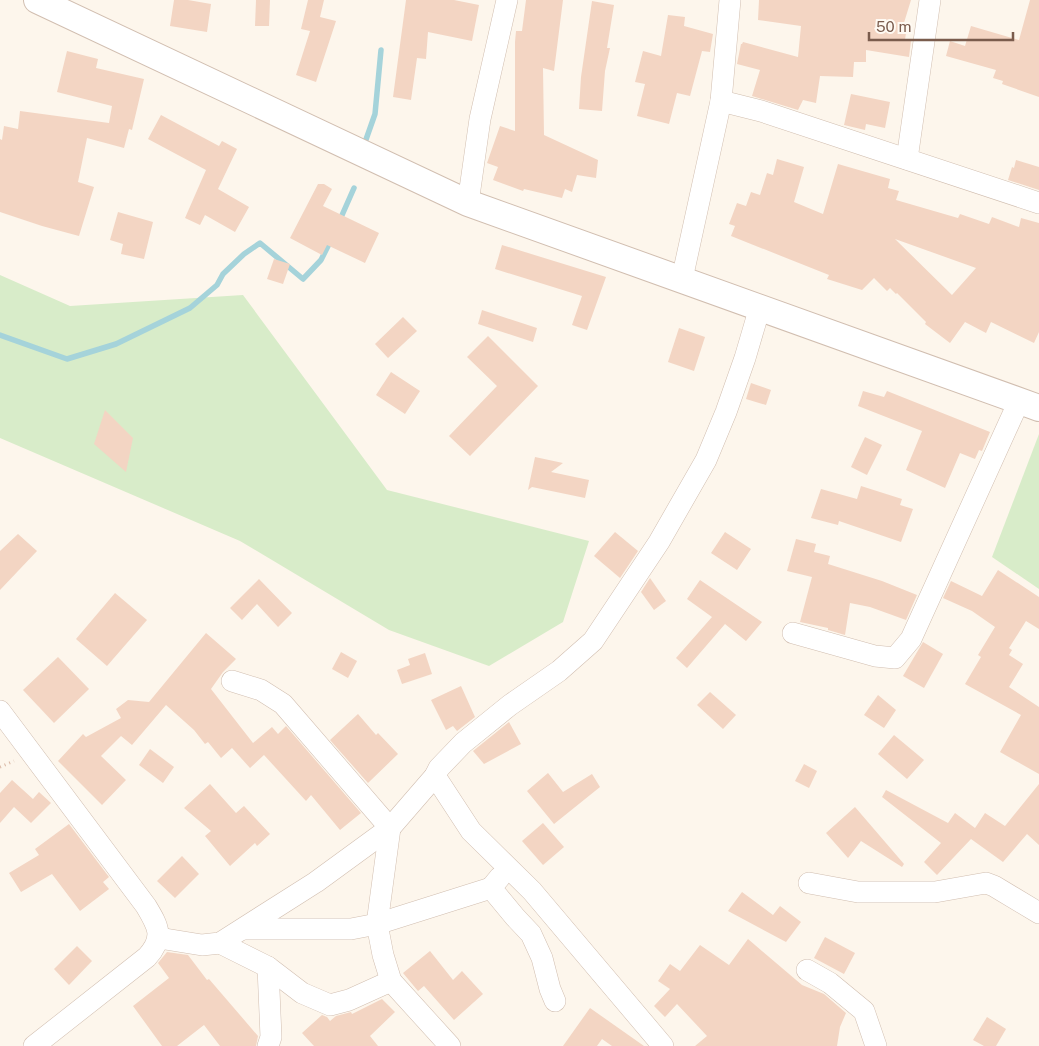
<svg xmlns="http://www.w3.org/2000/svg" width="1039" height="1046" viewBox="0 0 1039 1046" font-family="'Public Sans',sans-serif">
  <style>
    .green { fill: #d8ecc9 }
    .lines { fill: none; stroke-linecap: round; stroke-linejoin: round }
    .stream { stroke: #a5d3da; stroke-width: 5.5 }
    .building { fill: #f3d5c3; fill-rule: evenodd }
    .minor-casing { stroke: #d1beb0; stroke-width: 22 }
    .tertiary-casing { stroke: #d1beb0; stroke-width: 28 }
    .path { stroke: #d9b8a5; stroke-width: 3; stroke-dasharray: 1 4; stroke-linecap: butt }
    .minor { stroke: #fff; stroke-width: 21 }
    .tertiary { stroke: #fff; stroke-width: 26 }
  </style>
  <rect width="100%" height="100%" fill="#fdf6ec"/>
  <g class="green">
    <polygon points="0,275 70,306 243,295 387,490 589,541 563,622 489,666 389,630 240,541 0,438"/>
    <polygon points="1039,434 1039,589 992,557"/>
  </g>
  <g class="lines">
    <g class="stream">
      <polyline points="363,148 375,114 381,50"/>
      <polyline points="339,222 354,188"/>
      <polyline points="0,335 67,359 116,344 190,308 217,285 223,274 244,254 260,243 303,279 321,260 331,240"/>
    </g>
  </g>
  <g class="building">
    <polygon points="174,0 188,0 211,4 207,32 170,26"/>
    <polygon points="256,0 270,0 269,26 255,26"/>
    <polygon points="308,0 324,0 320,17 336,21 316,82 296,75 310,31 301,29"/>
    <polygon points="406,0 454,0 479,5 472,41 428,32 426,59 417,58 411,100 393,97"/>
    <polygon points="526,0 563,0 554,71 543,68 544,135 598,160 596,178 577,175 572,192 565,189 562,198 524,189 523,191 493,180 498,167 487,163 500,126 515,131 515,42 516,31 522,31"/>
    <polygon points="759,0 911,0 903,26 907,26 905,40 911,41 909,57 866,50 866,62 854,62 853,77 820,76 816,103 803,100 798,110 752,96 760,70 737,64 741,44 742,44 743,42 798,57 801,26 758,20"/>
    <polygon points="1030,0 1039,0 1039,97 1002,84 1003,81 993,78 996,70 946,56 950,41 965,46 971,26 1019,40"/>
    <polygon points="592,1 614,5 607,48 610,48 605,71 602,111 579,109 581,77"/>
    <polygon points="668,15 685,17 684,26 713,34 710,52 702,51 690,96 677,93 669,124 637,116 645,84 635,82 643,51 661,56"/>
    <polygon points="67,51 98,59 96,68 144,79 132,130 129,129 124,148 87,138 78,182 94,187 79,236 42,226 0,212 0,139 2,140 4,126 18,129 20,111 109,123 112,106 57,92"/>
    <polygon points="851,94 890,102 885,128 866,124 865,130 844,125"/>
    <polygon points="161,115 219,146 222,141 237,149 218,189 249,207 235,232 205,215 200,225 185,218 206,170 148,139"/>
    <path d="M 777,159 L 804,167 L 794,202 L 823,214 L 838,164 L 890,179 L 888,188 L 899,191 L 896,200 L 958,218 L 960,214 L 989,224 L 992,217 L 1019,227 L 1021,218 L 1039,223 L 1039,332 L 1034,343 L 991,322 L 986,333 L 965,322 L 950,343 L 925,324 L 926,322 L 897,293 L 896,294 L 890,288 L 887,291 L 874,278 L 862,290 L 827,279 L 829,275 L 731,236 L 735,226 L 729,224 L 737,203 L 746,206 L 751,192 L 760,195 L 767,173 L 773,175 ZM 895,239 L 976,268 L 952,295 Z"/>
    <polygon points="1016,160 1039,167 1039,190 1008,180 1012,167 1014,168"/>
    <polygon points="318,184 324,184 332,189 323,206 379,233 365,263 327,245 322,255 290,238"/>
    <polygon points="118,212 153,222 144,259 121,254 123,244 110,240"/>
    <polygon points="502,245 606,277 587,330 572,325 582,296 495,269"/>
    <polygon points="274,259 290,264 283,284 267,279"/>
    <polygon points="482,310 537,328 533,342 478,324"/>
    <polygon points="403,317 417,331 388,358 375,344"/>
    <polygon points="679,328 705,337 694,371 668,362"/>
    <polygon points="488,336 538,386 470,456 449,436 497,386 467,357"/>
    <polygon points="391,372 420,391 405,414 376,395"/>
    <polygon points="751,383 771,390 766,405 746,399"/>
    <polygon points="863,391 884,397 887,391 990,432 982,451 979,450 975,459 960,453 945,488 906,470 922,431 858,406"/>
    <polygon points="105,410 133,438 126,472 94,444"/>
    <polygon points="865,437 882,445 867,475 851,467"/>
    <polygon points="535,457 563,463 551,472 589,480 585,498 532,487 528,490"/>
    <polygon points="861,486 902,499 900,505 913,509 901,542 839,521 838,525 811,518 821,489 857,499"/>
    <polygon points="615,532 638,551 620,578 594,556"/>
    <polygon points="725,532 751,549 737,570 711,553"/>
    <polygon points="18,534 37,551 0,590 0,551"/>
    <polygon points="796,539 816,544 814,552 830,556 828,564 882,581 917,595 906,620 870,607 850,603 845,635 828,630 828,628 800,622 812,577 787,571"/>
    <polygon points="998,570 1039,597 1039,629 1026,621 1009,648 1012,650 1009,655 1023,664 1009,687 1039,707 1039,774 1000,752 1021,715 965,684 981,657 978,655 995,627 972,611 943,598 951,581 982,596"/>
    <polygon points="650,578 666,601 654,610 641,592"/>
    <polygon points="259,579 292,613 278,627 257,604 242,620 230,608"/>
    <polygon points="700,580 762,622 746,641 725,624 687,668 676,658 712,617 687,599"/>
    <polygon points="115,593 147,620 107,666 76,639"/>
    <polygon points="206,633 236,659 223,672 211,689 253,743 272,727 278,734 286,726 361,813 340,830 311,795 306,801 264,755 250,768 232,748 221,758 208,742 205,744 194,730 166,705 132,745 121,736 101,756 126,780 102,805 58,761 83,734 86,737 121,718 116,709 128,700 149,702"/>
    <polygon points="923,642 943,654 924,688 903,676"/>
    <polygon points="341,652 357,661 348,678 332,669"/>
    <polygon points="425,653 432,674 402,684 397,670 410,665 408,659"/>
    <polygon points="58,657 89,689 54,723 23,690"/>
    <polygon points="461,686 475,717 457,731 453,726 446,730 431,700"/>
    <polygon points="710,692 736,715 723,729 697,705"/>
    <polygon points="878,695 896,710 884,728 864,715"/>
    <polygon points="358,714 376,735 378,733 398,754 368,783 330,740"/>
    <polygon points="509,722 521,744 484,764 473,751"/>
    <polygon points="894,735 924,760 907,779 878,754"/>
    <polygon points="150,749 174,767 163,783 139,765"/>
    <polygon points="804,764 817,771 809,788 795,781"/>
    <polygon points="548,773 563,792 592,774 600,787 554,824 527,791"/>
    <polygon points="12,780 33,799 39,792 51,803 31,823 14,807 0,823 0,793"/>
    <polygon points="210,784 236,813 244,806 270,834 257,846 255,843 230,866 205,836 211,831 184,808"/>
    <polygon points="1039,784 1039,845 1027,834 1003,862 971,839 937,875 924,862 941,843 882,797 886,790 948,823 955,813 975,828 985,813 1005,826"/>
    <polygon points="855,807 904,864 902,867 861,841 848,858 826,833"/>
    <polygon points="543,823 564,847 543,865 522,841"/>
    <polygon points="69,824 109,877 103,882 109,889 80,911 52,874 21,892 9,873 39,855 35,849"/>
    <polygon points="182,856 199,874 175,898 157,881"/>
    <polygon points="742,892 773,915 780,906 801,922 786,942 728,911"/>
    <polygon points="825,937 855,953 844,974 814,958"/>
    <polygon points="748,939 802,985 824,994 846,1013 840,1027 837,1046 695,1046 707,1036 677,1004 665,1017 654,1006 670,989 658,981 670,964 680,971 700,945 729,965"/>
    <polygon points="77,946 92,961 69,985 54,969"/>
    <polygon points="430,951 453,980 462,971 483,994 454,1020 424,986 418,991 403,973"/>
    <polygon points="167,952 188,955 207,980 209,979 258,1036 256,1046 220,1046 204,1025 177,1046 162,1046 133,1006 169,978 158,963"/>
    <polygon points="382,999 395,1012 370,1036 378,1046 314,1046 302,1033 322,1015 327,1017 330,1021 336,1016 351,1012 352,1014"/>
    <polygon points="590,1008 644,1046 612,1046 602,1039 597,1046 563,1046"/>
    <polygon points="987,1017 1006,1029 996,1046 984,1046 973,1040"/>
  </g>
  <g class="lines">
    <defs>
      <g id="minor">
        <polyline points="721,101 761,111 1039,203"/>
        <polyline points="907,159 930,0"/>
        <polyline points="468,203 480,119 507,0"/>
        <polyline points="682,279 721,101 730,0"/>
        <polyline points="793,633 875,656 895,658 911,639 1019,401"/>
        <polyline points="232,681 261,690 283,704 390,828 377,924 383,955 391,981 450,1046"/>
        <path d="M 0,711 L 146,906 C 158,926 165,937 147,957 L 34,1046"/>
        <polyline points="435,776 471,831 532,891 663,1046"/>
        <polyline points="500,877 491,888 515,917 531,934 542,958 550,989 555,1001"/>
        <polyline points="809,883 858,892 935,892 986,883 994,886 1039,913"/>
        <polyline points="244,929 351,929 377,924 491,888"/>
        <polyline points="159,938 202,945 220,943 316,882 390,828 435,776 439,768 463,743 510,705 559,671 593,641 659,542 706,460 726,412 745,358 760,307"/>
        <polyline points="220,943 268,967 302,993 330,1005 349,1000 391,981"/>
        <polyline points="268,967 271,1037 268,1046"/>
        <polyline points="807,970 830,983 864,1011 876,1046"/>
      </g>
      <polyline id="tertiary" points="37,0 468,203 1039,408"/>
    </defs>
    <use href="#minor" class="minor-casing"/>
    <use href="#tertiary" class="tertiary-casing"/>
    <polyline class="path" points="0,767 14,761"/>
    <use href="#minor" class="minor"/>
    <use href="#tertiary" class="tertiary"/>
  </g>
  <path d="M869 32v8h144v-8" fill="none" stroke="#7a5c4d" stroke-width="2.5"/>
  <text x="876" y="32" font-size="15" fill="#7a5c4d" stroke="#fffaf3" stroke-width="4" paint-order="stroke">50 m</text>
</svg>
